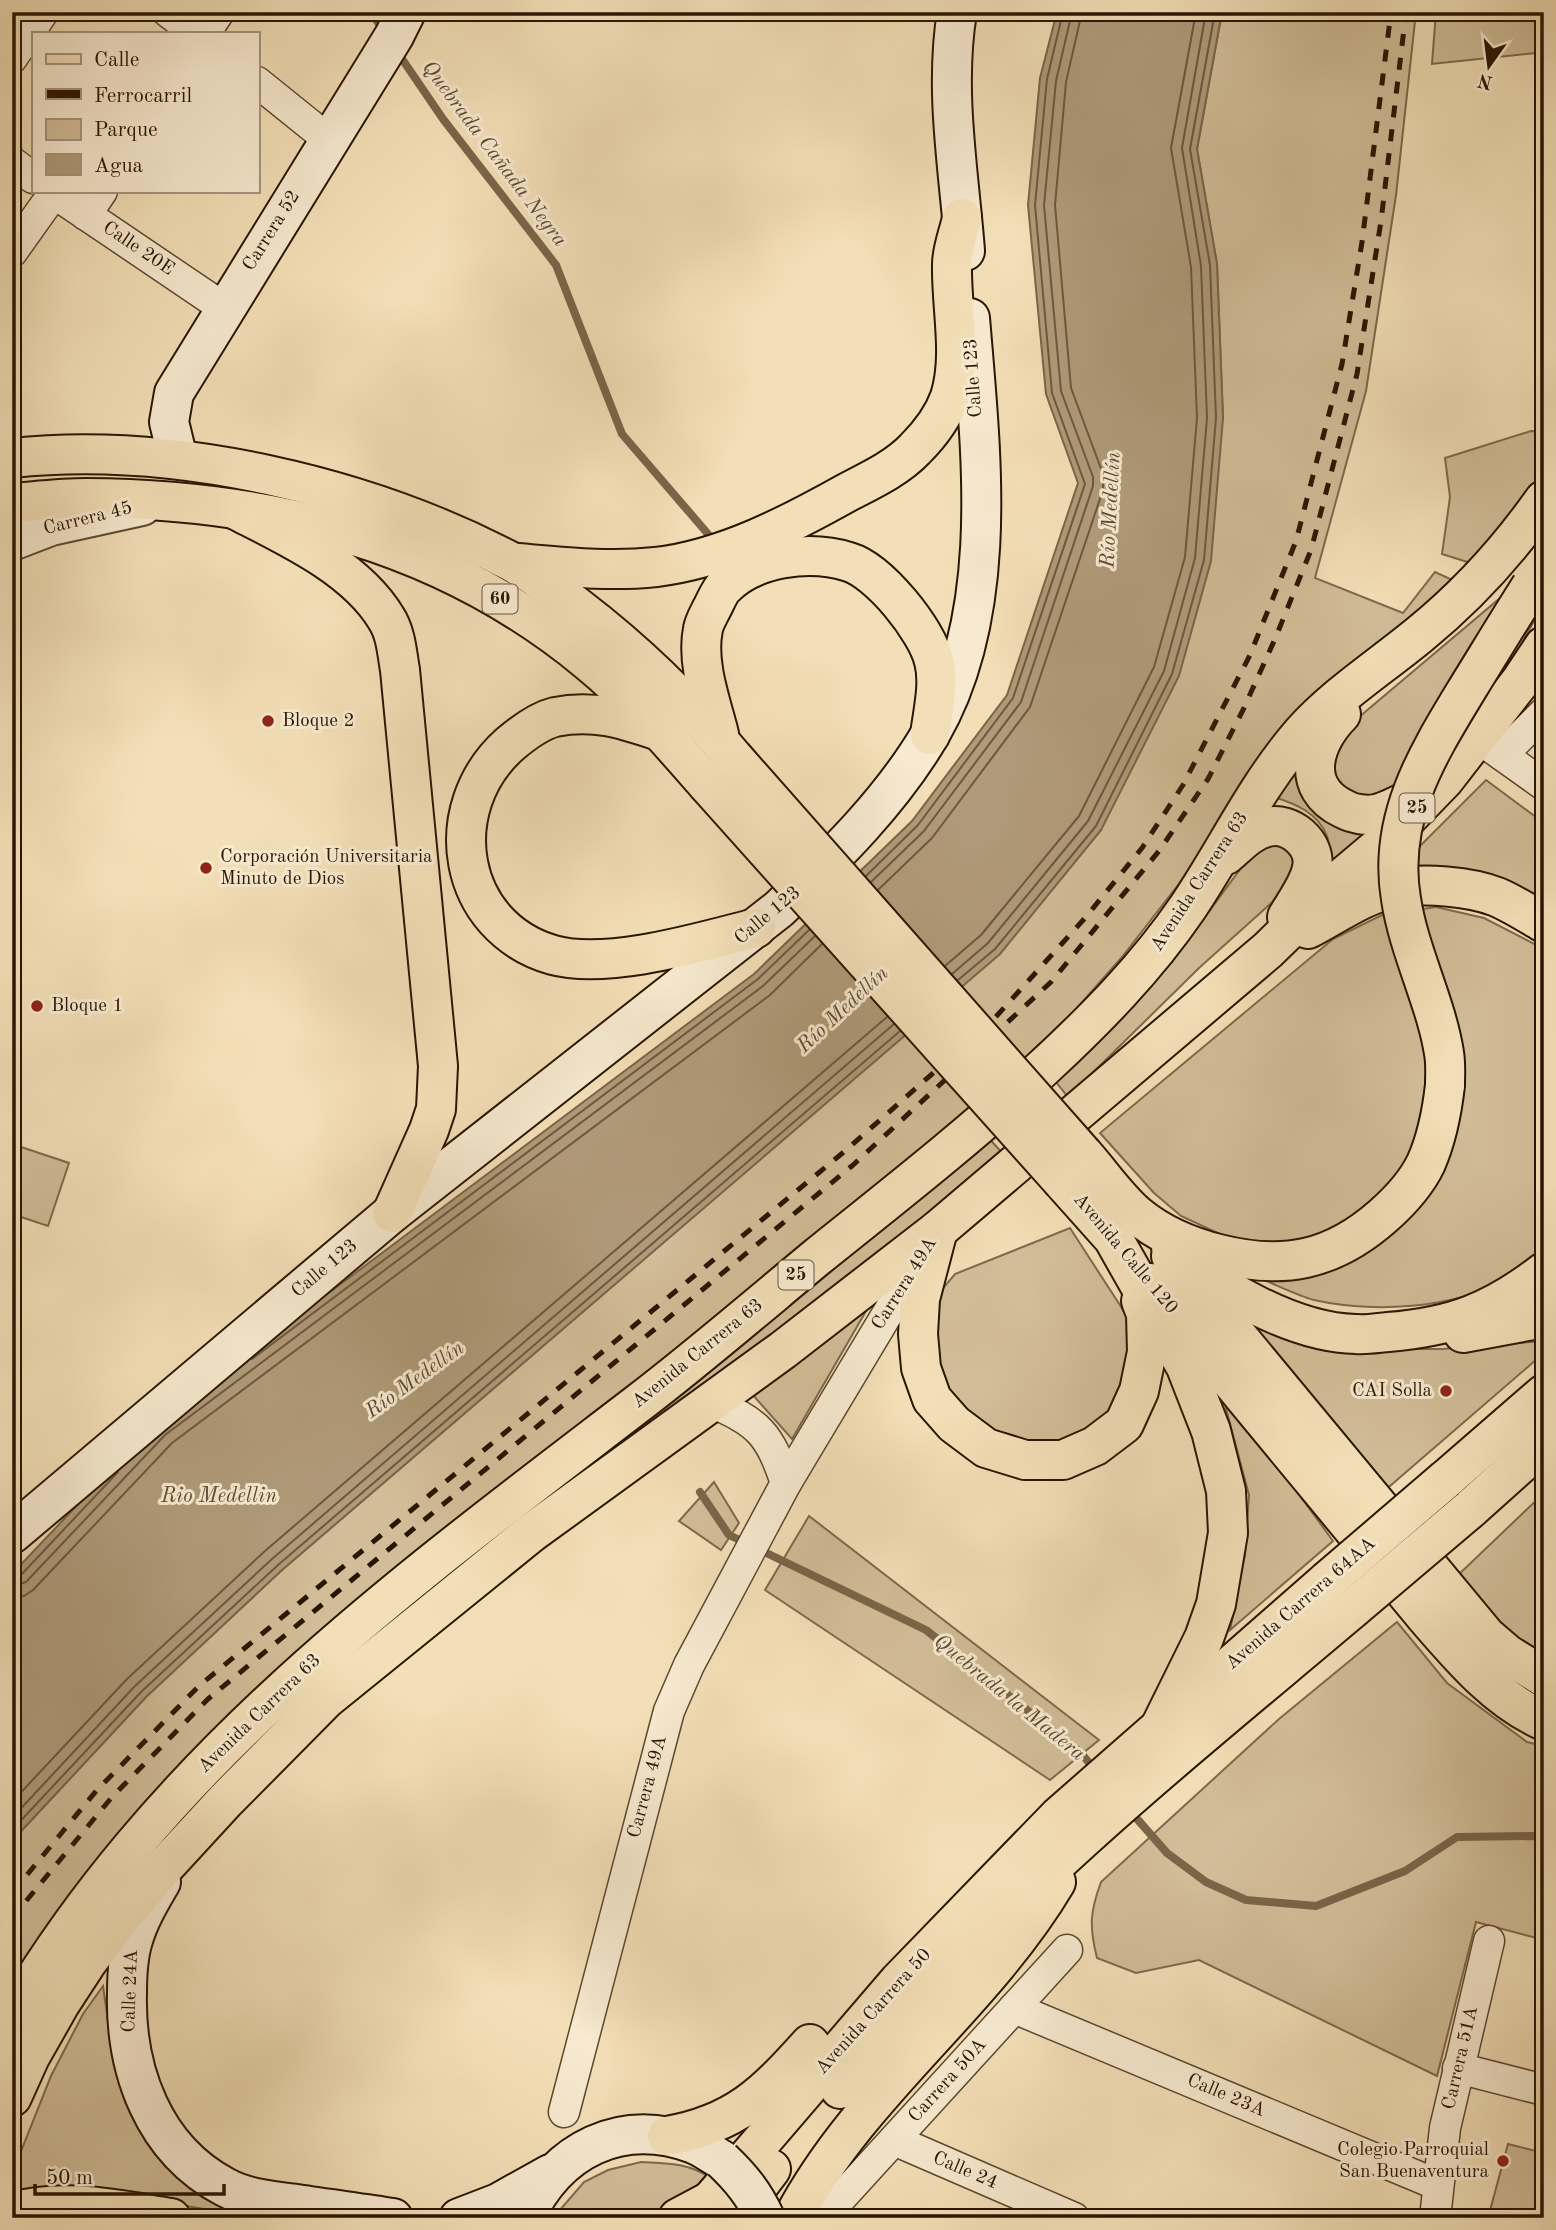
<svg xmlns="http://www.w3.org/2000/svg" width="1556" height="2230" viewBox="0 0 1556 2230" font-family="'Old Standard TT',serif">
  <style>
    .green { fill: #d1bd98; stroke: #7e694d; stroke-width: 2 }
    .water { fill: #af9a79; stroke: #7a6549; stroke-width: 2 }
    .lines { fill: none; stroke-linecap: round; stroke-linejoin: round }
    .shore { stroke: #6c583e; stroke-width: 2 }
    .stream { stroke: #7a6549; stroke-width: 8 }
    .minor-casing { stroke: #5c482f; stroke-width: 33 }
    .tertiary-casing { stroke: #5c482f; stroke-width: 42 }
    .secondary-casing { stroke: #2a1502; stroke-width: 42 }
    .primary-casing { stroke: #2a1502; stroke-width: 42 }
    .trunk-casing { stroke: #2a1502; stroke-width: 42 }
    .minor { stroke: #f7ead0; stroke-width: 30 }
    .tertiary { stroke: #f7ead0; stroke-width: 38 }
    .secondary { stroke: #f7ead0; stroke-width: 38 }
    .primary { stroke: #f3dfb7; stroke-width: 38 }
    .trunk { stroke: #f3dfb7; stroke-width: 38 }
    .rail { stroke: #2a1502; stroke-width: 5; stroke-dasharray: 12 12; stroke-linecap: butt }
    .secondary-bridge-casing { stroke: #2a1502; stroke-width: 42; stroke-linecap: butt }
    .primary-bridge-casing { stroke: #2a1502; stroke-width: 42; stroke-linecap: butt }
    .trunk-bridge-casing { stroke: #2a1502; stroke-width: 42; stroke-linecap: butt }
    .secondary-bridge { stroke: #f7ead0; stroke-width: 38 }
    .primary-bridge { stroke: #f3dfb7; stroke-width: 38 }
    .trunk-bridge { stroke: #f3dfb7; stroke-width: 38 }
    .poi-dot { fill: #8f2418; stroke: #f7ead0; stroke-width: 2.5 }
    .labels { text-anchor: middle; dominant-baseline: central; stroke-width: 6; stroke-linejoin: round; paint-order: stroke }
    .shield { fill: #f7ead0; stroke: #685540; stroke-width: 2 }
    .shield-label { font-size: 18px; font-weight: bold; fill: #2a1502 }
    .street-label { font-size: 19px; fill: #2a1502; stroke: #f7ead0 }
    .poi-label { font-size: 19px; fill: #2a1502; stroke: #f7ead0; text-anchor: start }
    .water-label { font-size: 21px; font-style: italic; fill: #5f4a32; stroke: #f7ead0 }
  </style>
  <rect width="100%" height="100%" fill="#f3dfb7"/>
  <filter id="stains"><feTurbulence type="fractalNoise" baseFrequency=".00286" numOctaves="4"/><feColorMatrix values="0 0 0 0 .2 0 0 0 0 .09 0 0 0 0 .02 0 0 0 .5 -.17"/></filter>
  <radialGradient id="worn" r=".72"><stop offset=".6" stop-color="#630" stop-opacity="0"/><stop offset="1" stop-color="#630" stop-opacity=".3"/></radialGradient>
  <g class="green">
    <polygon points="1222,12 1416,12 1396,195 1366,391 1315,578 1403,613 1435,572 1457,582 1254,772 1178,885 1122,957 1069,1017 970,1108 744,1296 415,1556 12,1994 12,1841 146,1697 282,1570 999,954 1101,830 1223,418 1217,264 1197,149"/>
    <polygon points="1436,12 1544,12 1544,52 1432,64"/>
    <polygon points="1531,431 1544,432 1544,474 1541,479 1474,564 1442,554 1450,497 1445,458"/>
    <polygon points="1544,588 1544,603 1518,650 1434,759 1398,796 1350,800 1329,774 1332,745 1352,723 1499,599 1529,610"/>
    <path d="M 1297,761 L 1301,794 L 1317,814 L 1340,829 L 1368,830 L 1330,864 C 1329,856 1330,844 1327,836 C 1318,813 1296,804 1274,797 Z"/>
    <polygon points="1486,780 1544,823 1544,899 1472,870 1393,873"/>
    <polygon points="1273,844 1287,847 1295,854 1296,867 1279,896 1199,968 1068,1097 1052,1077 1125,1011 1171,963 1247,860 1260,849"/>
    <path d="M 1436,907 L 1484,918 L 1544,949 L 1544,1253 C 1491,1307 1385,1316 1314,1300 C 1296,1295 1277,1285 1259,1278 L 1368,1251 L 1430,1125 L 1382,1204 L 1295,1245 L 1250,1244 L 1224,1236 L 1181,1216 L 1154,1193 L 1100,1133 L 1333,939 L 1382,915 Z"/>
    <polygon points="986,1135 1004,1155 786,1330 485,1542"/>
    <polygon points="12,1144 69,1163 48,1226 12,1214"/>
    <polygon points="1070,1228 1138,1333 1110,1420 1052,1446 1011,1442 953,1402 935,1366 933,1300 955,1274"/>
    <polygon points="873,1299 792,1439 751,1393"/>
    <polygon points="1223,1302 1373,1349 1442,1349 1544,1341 1544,1353 1383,1492"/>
    <polygon points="1220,1386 1333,1541 1230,1630 1245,1555 1249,1495"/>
    <polygon points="714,1482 739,1523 721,1550 679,1521"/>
    <polygon points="1544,1493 1544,1656 1528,1649 1455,1578"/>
    <polygon points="809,1516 1099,1740 1050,1780 765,1590"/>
    <path d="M 1397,1622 L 1447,1683 L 1527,1742 L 1544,1746 L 1544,1940 L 1476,1922 L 1437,2076 L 1199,1960 L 1136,1973 L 1097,1958 C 1089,1926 1090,1912 1101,1882 L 1279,1719 Z"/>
    <polygon points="103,1986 111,2042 125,2102 145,2137 197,2189 235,2214 112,2194 12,2199 12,2174 51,2076 83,2014"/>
    <polygon points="1508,2144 1544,2153 1544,2218 1488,2218"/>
    <path d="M 641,2162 C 664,2163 692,2163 711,2179 L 660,2218 L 553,2218 L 584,2182 L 608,2170 Z"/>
  </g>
  <polygon class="water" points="1057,12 1222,12 1197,149 1217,264 1223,418 1211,561 1179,676 1101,830 1000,954 282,1570 146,1697 12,1841 12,1574 154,1424 754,974 912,821 1007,695 1078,483 1046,394 1028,205 1040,78"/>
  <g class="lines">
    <g class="shore">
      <polyline points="866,876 918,825 1013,698 1085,484 1052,393 1035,205 1047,79 1063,12"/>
      <polyline points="871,882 924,831 1021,702 1093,486 1093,477 1061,391 1044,205 1056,81 1072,12"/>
      <polyline points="878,890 932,838 1030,707 1103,490 1103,474 1071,388 1055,205 1066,82 1082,12"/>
      <polyline points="945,966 981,935 1079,816 1154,667 1185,557 1197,418 1191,267 1171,148 1196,12"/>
      <polyline points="952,974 988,943 1088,821 1164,671 1195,558 1207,418 1201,266 1182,148 1206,12"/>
      <polyline points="958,980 995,949 1096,826 1172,674 1204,560 1216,418 1210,265 1190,149 1215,12"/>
      <polyline points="252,1359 758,979 809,930"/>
      <polyline points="12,1578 20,1576 118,1472"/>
      <polyline points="12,1587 26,1582 165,1435 763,986 815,936"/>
      <polyline points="12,1598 24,1596 33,1590 172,1443 770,995 822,944"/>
      <polyline points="12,1802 127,1679 265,1551 887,1017"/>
      <polyline points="12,1818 135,1686 272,1559 894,1024"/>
      <polyline points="12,1830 141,1692 278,1565 900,1031"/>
    </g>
    <g class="stream">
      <polyline points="371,12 383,30"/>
      <polyline points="398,53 443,119 556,265 622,434 708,534"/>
      <polyline points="700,1492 729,1535 746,1543"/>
      <polyline points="758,1549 926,1630 1081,1753 1095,1770"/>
      <polyline points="1131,1812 1167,1853 1206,1882 1246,1900 1316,1906 1405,1871 1457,1837 1534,1836 1544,1838"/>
    </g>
    <defs>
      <g id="minor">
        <polyline points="168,12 196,33"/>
        <polyline points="205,33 219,12"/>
        <polyline points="12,58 43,12"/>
        <polyline points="257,82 329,140"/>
        <polyline points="12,162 33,178"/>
        <polyline points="51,191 224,308"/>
        <polyline points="86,215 102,191"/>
        <polyline points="12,252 54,193"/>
        <polyline points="1478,738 1544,785"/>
        <polyline points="1502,755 1544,713"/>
        <path d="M 711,1402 C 759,1423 769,1433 786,1483"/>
        <polyline points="1014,2008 1438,2185"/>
        <polyline points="1458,2068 1544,2090"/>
        <polyline points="564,2112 669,1711 689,1665 786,1483 925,1251"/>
        <polyline points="894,2140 1074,2218"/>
        <polyline points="829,2211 1067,1950"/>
        <polyline points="1435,2218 1445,2128 1489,1941"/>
      </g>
      <polyline id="tertiary" points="12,541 51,526 142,506"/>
      <g id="secondary">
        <path d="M 957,12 C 944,91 959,172 965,251"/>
        <polyline points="178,459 169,422 174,393 394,36 406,12"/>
        <path d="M 12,1534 L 392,1213 L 779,909 C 835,856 892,800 931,733 C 1001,612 981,452 970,318"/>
        <path d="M 161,1882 C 150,1901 139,1919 133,1940 C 128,1956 127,1976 127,1993 C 125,2070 153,2149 225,2187 C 247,2199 273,2201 297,2204 C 329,2209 361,2213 393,2218"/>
        <polyline points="459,2218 498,2203 550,2174"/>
        <path d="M 525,2218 C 557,2149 621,2117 694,2144 C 704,2148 713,2155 722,2160"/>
      </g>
      <g id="primary">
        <polyline points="1171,1256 1486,1636 1507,1654 1544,1677"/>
        <path d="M 1150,1283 L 1425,1616 C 1459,1655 1495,1699 1544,1721"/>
        <polyline points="1446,1479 1544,1394"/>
        <polyline points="1469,1510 1544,1443"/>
        <path d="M 840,2089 C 894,2028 949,1967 1007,1910 C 1116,1804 1235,1708 1351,1610"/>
        <path d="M 667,2136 C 736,2124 765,2094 810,2044"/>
        <polyline points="712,2199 899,1981 1059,1816 1327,1581"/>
        <polyline points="734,2218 771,2169"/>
        <path d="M 793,2218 C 860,2091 983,2005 1056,1882"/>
      </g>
      <g id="trunk">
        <path d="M 12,458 C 175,441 366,486 510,561 C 534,574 556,591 576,606 C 635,651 686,700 733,757"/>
        <path d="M 12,503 C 37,501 62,498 86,498 C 272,499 444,542 589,662 C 633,698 670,742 707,784"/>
        <path d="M 238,511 C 289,537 356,568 386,618 C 396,633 397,653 400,670 L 438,1066 L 436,1109 L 429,1130 L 392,1213"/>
        <path d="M 518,563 C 565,567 609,572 656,567 C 724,559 789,525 848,492 C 871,480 897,468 915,449 C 930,434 943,417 950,397 C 963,355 951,308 952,264 C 952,249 959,233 962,218"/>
        <path d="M 1341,714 C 1313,742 1299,788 1344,809 C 1353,814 1366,816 1376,814 C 1392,810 1407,801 1421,793"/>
        <path d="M 659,731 C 623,719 594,709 555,717 C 539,721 523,733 510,744 C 438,808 456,927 553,955 C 608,970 701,942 756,928"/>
        <path d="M 719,734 C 711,702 696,663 703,629 C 704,623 708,616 711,610 C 715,603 719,592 724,587 C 754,556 811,550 849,562 C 879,571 927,630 934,661 C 940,684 933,711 930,735"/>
        <path d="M 1226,855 C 1239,844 1250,831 1267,827 C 1290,821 1317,844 1312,868 C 1309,885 1295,903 1287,917"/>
        <path d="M 1308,929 C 1335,915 1364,894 1395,888 C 1424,883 1469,886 1497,897 C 1513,904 1529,914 1544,923"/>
        <path d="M 1084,1155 C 1101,1174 1118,1199 1137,1215 C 1160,1234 1191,1247 1219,1254 C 1283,1270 1332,1261 1383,1216 C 1400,1201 1416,1184 1426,1163 C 1437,1138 1442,1112 1445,1085"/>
        <polyline points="1063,1182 1113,1238 1186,1367 1211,1431 1226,1491 1228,1533 1216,1604 1204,1638 1160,1727"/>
        <polyline points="938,1230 920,1299 918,1334 921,1368 932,1399 954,1424 986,1448 1025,1460 1063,1460 1095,1446 1124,1424 1139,1391 1147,1352 1146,1314 1141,1301"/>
        <path d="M 1171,1247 C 1215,1288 1294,1333 1356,1334 C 1366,1335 1377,1333 1388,1332 C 1452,1327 1492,1312 1544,1272"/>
        <polyline points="1463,1333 1544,1318"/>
        <path d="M 12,2016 C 166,1755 404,1583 640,1402 C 700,1356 758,1306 817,1257 C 893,1196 971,1135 1043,1068 C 1096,1019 1147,967 1188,907 C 1227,849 1256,786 1302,733 C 1335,696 1380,667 1419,635 C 1467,596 1508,551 1544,500"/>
        <polyline points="12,2097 30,2057 60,2004 88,1961 119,1920 156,1876 225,1801 326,1699 531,1533 783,1350 938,1230 1268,950 1343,877 1381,845 1444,780 1520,682 1544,646"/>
        <path d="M 12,2212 C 64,2197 119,2210 171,2218"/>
        <polyline points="678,2218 710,2201"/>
      </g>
    </defs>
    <use href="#minor" class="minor-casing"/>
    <use href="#tertiary" class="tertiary-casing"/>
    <use href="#secondary" class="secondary-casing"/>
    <use href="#primary" class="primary-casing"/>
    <use href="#trunk" class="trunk-casing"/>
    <use href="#minor" class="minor"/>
    <use href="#tertiary" class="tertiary"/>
    <use href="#secondary" class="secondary"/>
    <use href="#primary" class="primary"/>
    <use href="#trunk" class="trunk"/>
    <g class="rail">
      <polyline points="12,1893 97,1790 199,1686 845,1151 993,1020 1085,918 1142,848 1183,785 1250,655 1296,541 1342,364 1362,242 1391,12"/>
      <polyline points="12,1920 22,1906 112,1797 208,1699 853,1165 1051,982 1159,851 1208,779 1243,710 1275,639 1311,550 1357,374 1381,221 1406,12"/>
    </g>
    <defs>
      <path id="secondary-bridge" d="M 722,2160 C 741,2178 754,2194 765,2218"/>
      <g id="primary-bridge">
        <polyline points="1327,1581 1446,1479"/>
        <polyline points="1351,1610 1469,1510"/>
      </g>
      <g id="trunk-bridge">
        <polyline points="733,757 1084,1155"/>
        <polyline points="707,784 1063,1182"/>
        <path d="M 1445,1085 C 1445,1075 1446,1064 1444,1053 C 1436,1002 1409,952 1401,899 C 1387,817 1429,752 1469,686 C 1490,652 1510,619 1531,586"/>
      </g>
    </defs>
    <use href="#secondary-bridge" class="secondary-bridge-casing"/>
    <use href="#primary-bridge" class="primary-bridge-casing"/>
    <use href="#trunk-bridge" class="trunk-bridge-casing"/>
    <use href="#secondary-bridge" class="secondary-bridge"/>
    <use href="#primary-bridge" class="primary-bridge"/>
    <use href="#trunk-bridge" class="trunk-bridge"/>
  </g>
  <g class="poi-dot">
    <circle cx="268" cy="721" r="7"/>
    <circle cx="206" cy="868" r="7"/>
    <circle cx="37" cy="1006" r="7"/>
    <circle cx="1446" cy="1391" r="7"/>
    <circle cx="1503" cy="2161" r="7"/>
  </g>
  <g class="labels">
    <g class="shield">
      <rect x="482.5" y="584.5" width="35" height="29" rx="5"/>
      <rect x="1399.5" y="793.5" width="35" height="29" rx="5"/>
      <rect x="778.5" y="1260.5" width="35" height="29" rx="5"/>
    </g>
    <g class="shield-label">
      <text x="500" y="599">60</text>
      <text x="1417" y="808">25</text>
      <text x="796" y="1275">25</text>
    </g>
    <g class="street-label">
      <text transform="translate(272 231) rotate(-58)">Carrera 52</text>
      <text transform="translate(138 249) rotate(34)">Calle 20E</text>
      <text transform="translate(974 378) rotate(-94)">Calle 123</text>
      <text transform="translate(88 519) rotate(-14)">Carrera 45</text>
      <text transform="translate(1200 882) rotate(-57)">Avenida Carrera 63</text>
      <text transform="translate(768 916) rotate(-40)">Calle 123</text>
      <text transform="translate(1125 1254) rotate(50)">Avenida Calle 120</text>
      <text transform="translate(325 1269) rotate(-40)">Calle 123</text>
      <text transform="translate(905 1284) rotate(-58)">Carrera 49A</text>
      <text transform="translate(698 1354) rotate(-39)">Avenida Carrera 63</text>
      <text transform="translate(1301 1604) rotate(-41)">Avenida Carrera 64AA</text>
      <text transform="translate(260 1714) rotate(-44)">Avenida Carrera 63</text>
      <text transform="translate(648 1787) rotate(-75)">Carrera 49A</text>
      <text transform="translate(131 1991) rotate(-88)">Calle 24A</text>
      <text transform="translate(874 2012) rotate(-48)">Avenida Carrera 50</text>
      <text transform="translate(1461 2058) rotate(-77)">Carrera 51A</text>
      <text transform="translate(948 2081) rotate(-48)">Carrera 50A</text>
      <text transform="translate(1226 2096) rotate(23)">Calle 23A</text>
      <text transform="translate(965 2171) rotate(23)">Calle 24</text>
    </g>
    <g class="poi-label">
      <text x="282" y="721">Bloque 2</text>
      <text x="220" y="857">Corporación Universitaria<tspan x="220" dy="22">Minuto de Dios</tspan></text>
      <text x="51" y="1006">Bloque 1</text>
      <text x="1432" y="1391" text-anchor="end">CAI Solla</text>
      <text x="1489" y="2150" text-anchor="end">Colegio Parroquial<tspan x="1489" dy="22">San Buenaventura</tspan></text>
    </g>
    <g class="water-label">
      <text transform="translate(494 154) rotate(53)">Quebrada Cañada Negra</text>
      <text transform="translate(1111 510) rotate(-87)">Río Medellín</text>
      <text transform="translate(843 1010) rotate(-43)">Río Medellín</text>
      <text transform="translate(415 1380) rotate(-36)">Río Medellín</text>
      <text x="219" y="1496">Rio Medellin</text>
      <text transform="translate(1009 1698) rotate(39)">Quebrada la Madera</text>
    </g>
  </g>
  <rect width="1556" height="2230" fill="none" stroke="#f3dfb7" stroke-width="42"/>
  <rect x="14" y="14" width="1528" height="2202" fill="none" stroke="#2a1502" stroke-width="3.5"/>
  <rect x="21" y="21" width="1514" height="2188" fill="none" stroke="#2a1502" stroke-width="2"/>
  <rect x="32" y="32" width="228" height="161" fill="#f7ead0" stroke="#a5957e" stroke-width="2"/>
  <rect x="46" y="54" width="35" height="10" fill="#f3dfb7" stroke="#a5957e" stroke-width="2"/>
  <text x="94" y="66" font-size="21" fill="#2a1502">Calle</text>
  <rect x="46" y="89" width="35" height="10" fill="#2a1502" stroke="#a5957e" stroke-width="2"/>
  <text x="94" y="102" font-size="21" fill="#2a1502">Ferrocarril</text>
  <rect x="46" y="119" width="35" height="21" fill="#d1bd98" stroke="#a5957e" stroke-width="2"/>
  <text x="94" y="136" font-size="21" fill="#2a1502">Parque</text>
  <rect x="46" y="154" width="35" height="21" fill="#af9a79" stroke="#a5957e" stroke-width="2"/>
  <text x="94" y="172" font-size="21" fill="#2a1502">Agua</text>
  <g transform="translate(1489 66) rotate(194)" stroke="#f7ead0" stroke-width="5" paint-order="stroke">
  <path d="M0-5L12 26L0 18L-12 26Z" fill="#2a1502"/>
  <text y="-10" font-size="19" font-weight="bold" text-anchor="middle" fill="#2a1502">N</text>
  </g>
  <path d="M35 2184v10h189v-10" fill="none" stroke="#2a1502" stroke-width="3.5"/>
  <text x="46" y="2184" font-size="21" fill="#2a1502" stroke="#f7ead0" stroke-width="5" paint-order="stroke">50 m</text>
  <rect width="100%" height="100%" filter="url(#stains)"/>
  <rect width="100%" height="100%" fill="url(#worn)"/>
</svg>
